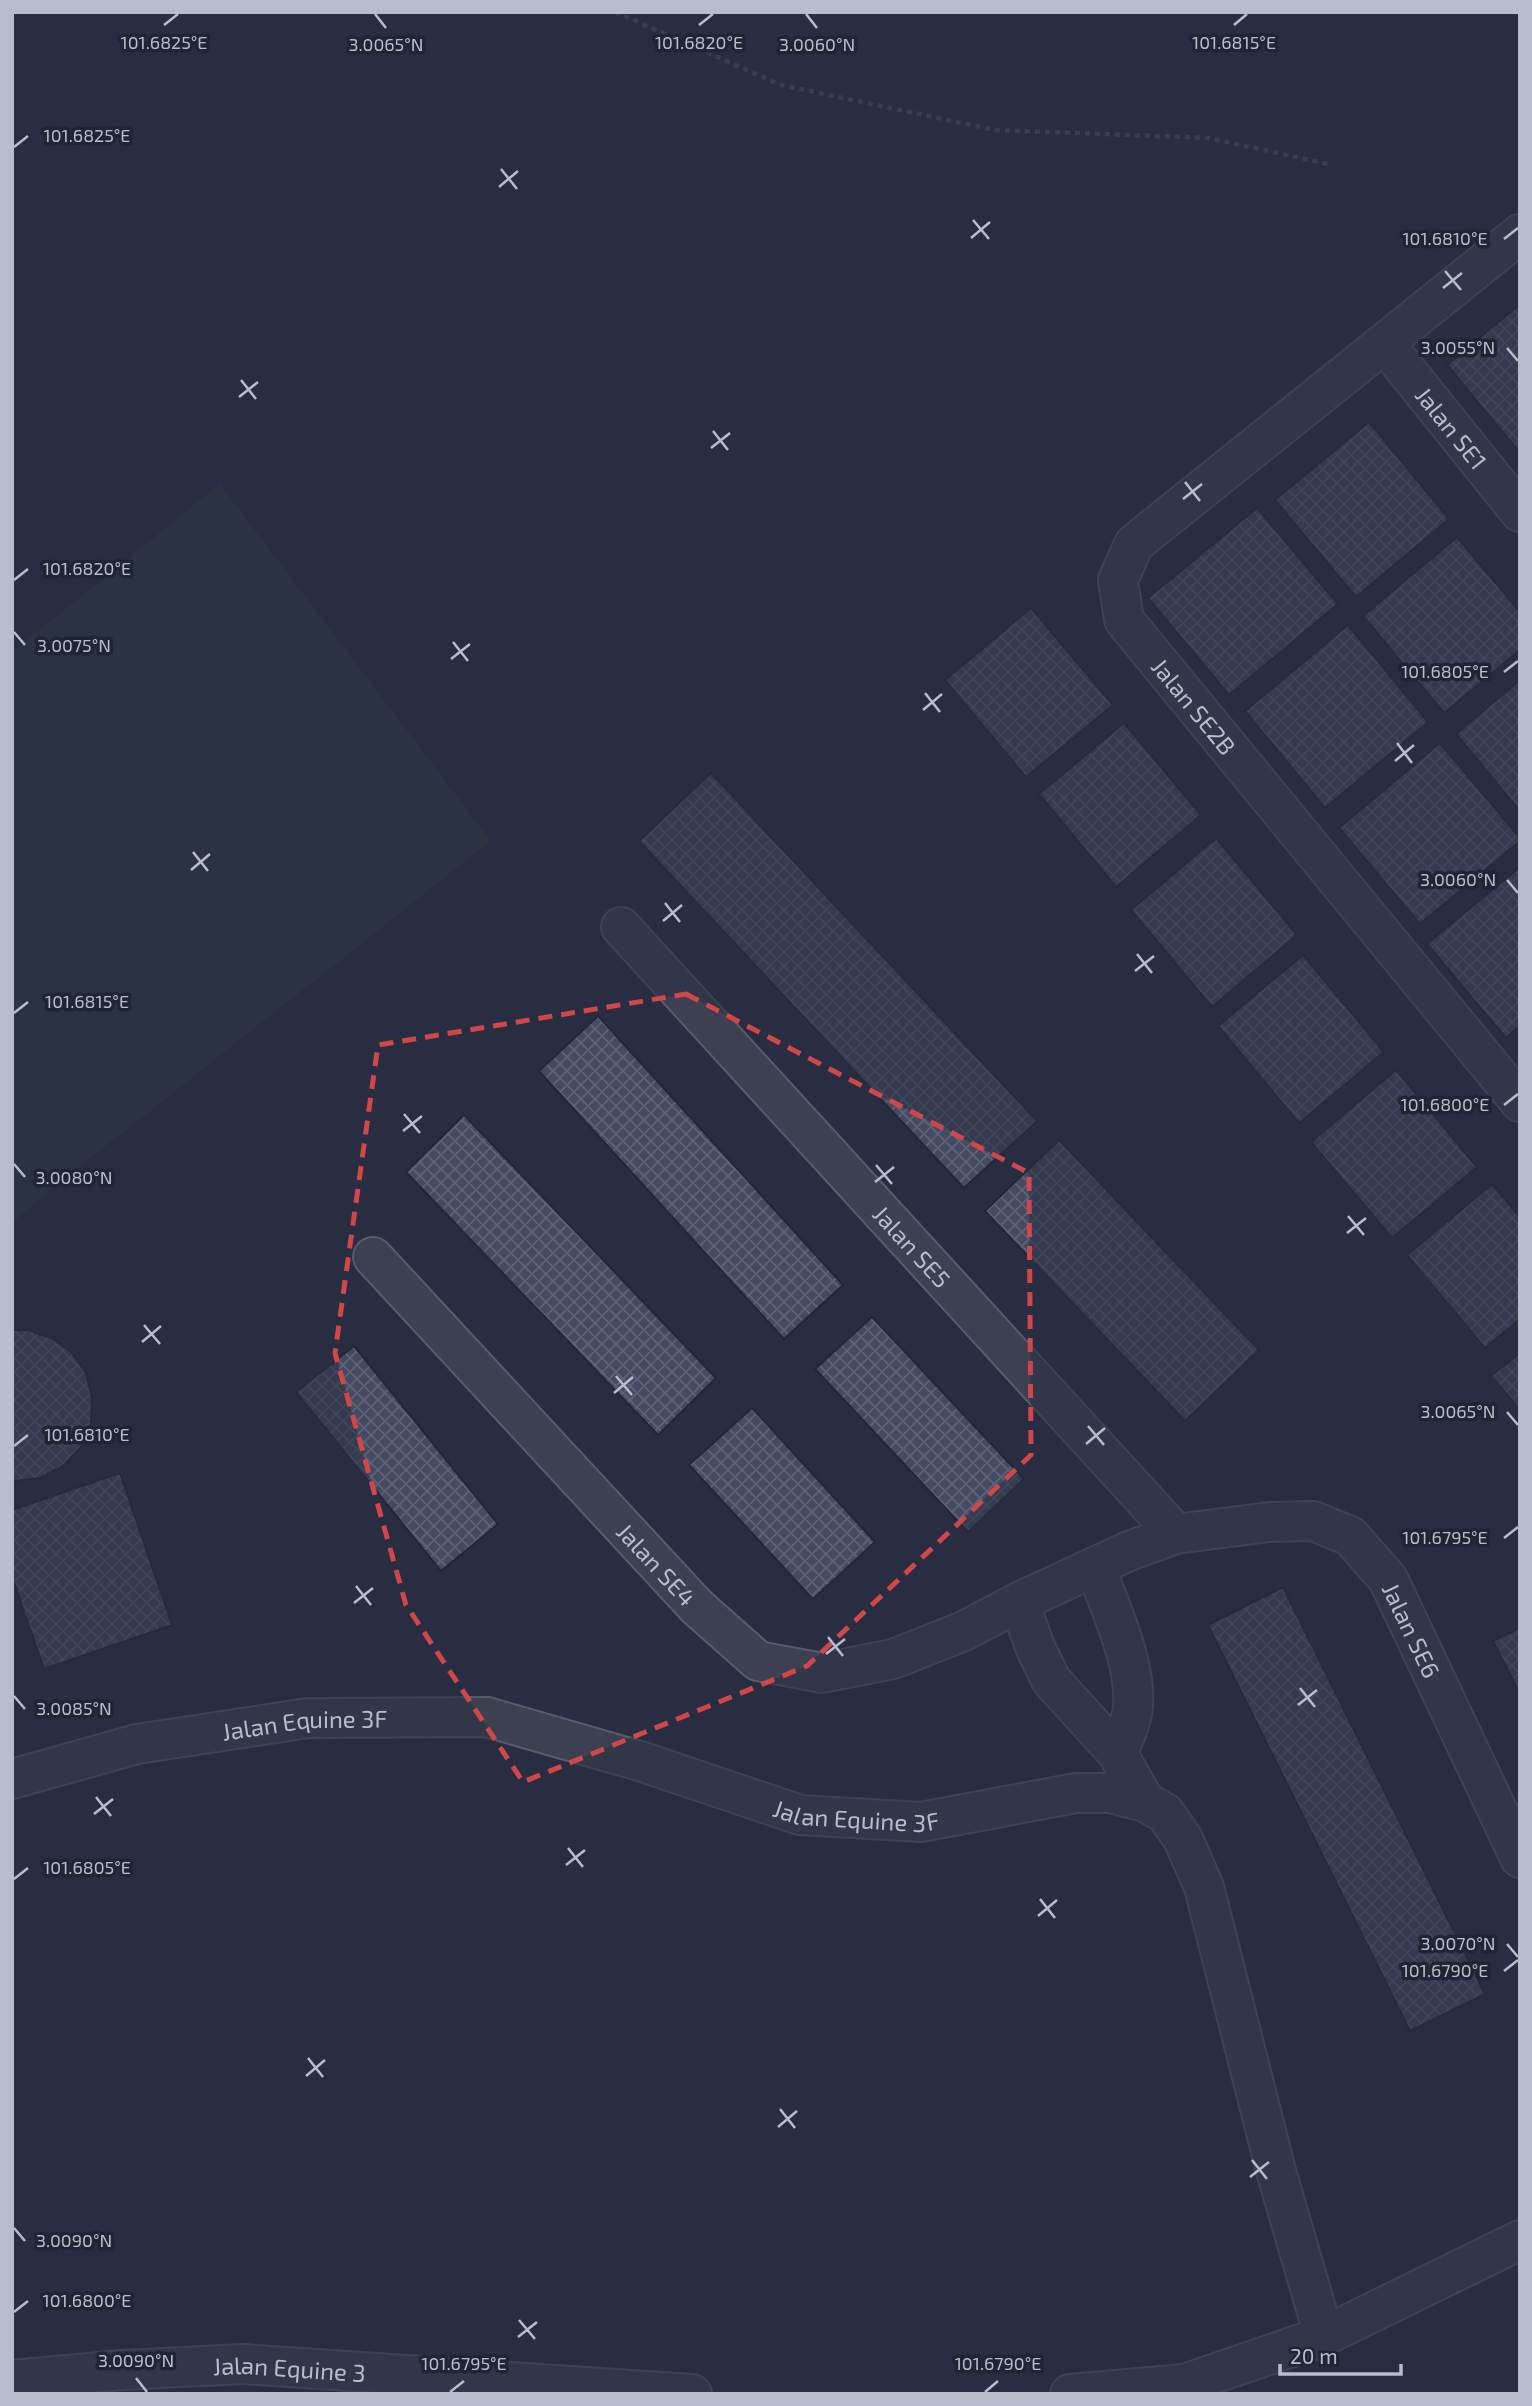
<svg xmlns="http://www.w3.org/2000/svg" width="1532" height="2406" viewBox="0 0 1532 2406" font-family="'Exo 2',sans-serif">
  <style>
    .green { fill: #2a3a42 }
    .building { fill: url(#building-cross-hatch); stroke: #232738; stroke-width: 2 }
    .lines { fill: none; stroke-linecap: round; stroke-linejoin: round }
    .minor-casing { stroke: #575b6b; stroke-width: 42 }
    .path { stroke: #48575f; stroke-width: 4.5; stroke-dasharray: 5 5; stroke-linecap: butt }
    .minor { stroke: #3c4051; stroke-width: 38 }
    .marked { fill: none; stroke: #d04649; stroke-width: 5; stroke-dasharray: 14 9; stroke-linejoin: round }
    .ticks { fill: none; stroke: #b9bccb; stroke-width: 2.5 }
    .labels { text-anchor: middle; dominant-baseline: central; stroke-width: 7; stroke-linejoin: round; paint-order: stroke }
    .street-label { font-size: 24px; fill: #b9bccb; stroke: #202536 }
    .ticks-label { font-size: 18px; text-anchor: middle; fill: #b9bccb; stroke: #202536; stroke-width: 7; stroke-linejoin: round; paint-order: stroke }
  </style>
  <defs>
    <pattern id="building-cross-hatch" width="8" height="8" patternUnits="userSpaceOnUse" patternTransform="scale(1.75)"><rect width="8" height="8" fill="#444a61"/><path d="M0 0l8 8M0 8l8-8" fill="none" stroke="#5d6276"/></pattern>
  </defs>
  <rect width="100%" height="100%" fill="#282d41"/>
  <polygon class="green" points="220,484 491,841 49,1191 12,1223 12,652"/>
  <g class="building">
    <polygon points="1520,304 1520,453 1447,365"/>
    <polygon points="1369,422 1449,519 1356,597 1275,500"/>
    <polygon points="1257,508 1338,604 1229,695 1148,598"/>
    <polygon points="1457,537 1520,612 1520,650 1444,713 1363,616"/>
    <polygon points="1031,608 1113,705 1026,777 945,680"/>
    <polygon points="1348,625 1428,722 1325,808 1245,711"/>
    <polygon points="1520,680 1520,811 1456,734"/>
    <polygon points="1124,723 1201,815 1116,887 1039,794"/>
    <polygon points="1440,743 1520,838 1520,841 1420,924 1339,828"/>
    <polygon points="711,773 1037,1121 964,1188 639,841"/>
    <polygon points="1216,838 1297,935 1212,1007 1131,910"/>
    <polygon points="1520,867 1520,1026 1506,1038 1427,944"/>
    <polygon points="1303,955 1384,1052 1299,1123 1218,1026"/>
    <polygon points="598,1016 843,1285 784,1339 539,1071"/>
    <polygon points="1396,1070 1477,1167 1392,1238 1311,1142"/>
    <polygon points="464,1115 716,1378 658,1435 406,1172"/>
    <polygon points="1059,1140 1259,1350 1185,1421 985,1211"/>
    <polygon points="1492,1184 1520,1217 1520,1319 1485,1348 1407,1255"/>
    <polygon points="872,1317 1024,1479 968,1532 815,1369"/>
    <polygon points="12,1330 28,1330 51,1338 71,1352 86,1373 92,1398 91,1424 81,1447 63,1466 40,1478 16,1481 12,1480"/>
    <polygon points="354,1346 498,1524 441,1571 296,1392"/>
    <polygon points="1520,1353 1520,1410 1491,1376"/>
    <polygon points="752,1408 875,1542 813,1599 689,1465"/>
    <polygon points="120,1473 172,1625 44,1669 12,1577 12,1510"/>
    <polygon points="1283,1587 1485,1994 1410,2031 1208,1625"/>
    <polygon points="1520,1628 1520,1694 1493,1641"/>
  </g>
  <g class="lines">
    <defs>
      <g id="minor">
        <path id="s1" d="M 1520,234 L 1134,544 L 1118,580 L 1124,620 L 1520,1102"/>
        <path id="s2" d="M 1385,344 L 1520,512"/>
        <path id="s3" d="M 621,927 L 1176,1534"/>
        <path id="s4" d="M 373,1257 L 697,1607 L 758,1661 L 822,1673 L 893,1659 L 964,1631 L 1019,1602 L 1129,1551 L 1176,1534 L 1269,1522 L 1313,1521 L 1350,1536 L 1388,1579 L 1520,1858"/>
        <path d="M 1095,1567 C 1110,1607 1140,1671 1132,1713 C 1130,1727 1122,1741 1118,1754"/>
        <polyline points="1019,1602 1035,1647 1051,1680 1118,1754 1145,1802"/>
        <path id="s5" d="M 12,1779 L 137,1744 L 308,1718 L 487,1717 L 643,1762 L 800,1815 L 921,1822 L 1076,1793 L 1110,1793 L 1145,1802 L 1165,1813 L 1183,1839 L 1204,1887 L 1276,2171 L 1324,2336"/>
        <path id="s6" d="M 12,2380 L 122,2370 L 243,2364 L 692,2394"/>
        <polyline points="1070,2394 1184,2384 1324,2336 1520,2240"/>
      </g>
    </defs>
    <use href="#minor" class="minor-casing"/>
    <polyline class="path" points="615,12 781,85 995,130 1209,138 1328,164"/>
    <use href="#minor" class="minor"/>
  </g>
  <path d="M0 0H1532V2406H0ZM 686,994 L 1029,1173 L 1031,1455 L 807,1666 L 523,1782 L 406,1605 L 335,1353 L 378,1045 Z" fill="#282d41" fill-opacity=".55" fill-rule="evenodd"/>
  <path class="marked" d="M 686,994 L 1029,1173 L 1031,1455 L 807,1666 L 523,1782 L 406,1605 L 335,1353 L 378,1045 Z"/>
  <path class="ticks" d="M 375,14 L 386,28M 806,14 L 817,28M 164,25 L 178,14M 699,25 L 713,14M 1234,25 L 1247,14M 14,147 L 28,136M 501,169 L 517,189M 499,187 L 518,171M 973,220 L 989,239M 971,238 L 990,222M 1504,239 L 1518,228M 1445,271 L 1461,290M 1443,288 L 1462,273M 1507,348 L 1518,361M 241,380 L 256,399M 239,397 L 258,382M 713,431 L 728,450M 711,448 L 730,433M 1185,482 L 1200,501M 1183,499 L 1202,484M 14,580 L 28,569M 14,632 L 25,645M 453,642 L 468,661M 451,659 L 470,644M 1504,672 L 1518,661M 925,693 L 940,712M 923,710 L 942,694M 1397,743 L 1412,763M 1395,761 L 1414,745M 193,852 L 208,871M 191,870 L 210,854M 1507,880 L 1518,893M 665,903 L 680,922M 663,921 L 682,905M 1137,954 L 1152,973M 1135,971 L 1154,956M 14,1013 L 28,1002M 1504,1105 L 1518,1094M 404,1114 L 420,1133M 403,1131 L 422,1116M 14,1164 L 25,1177M 876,1165 L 892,1184M 875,1182 L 894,1167M 1348,1216 L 1364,1235M 1347,1233 L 1366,1218M 144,1325 L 160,1344M 142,1342 L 161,1326M 616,1376 L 632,1395M 614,1393 L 633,1377M 1507,1412 L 1518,1425M 1088,1426 L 1104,1445M 1086,1444 L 1105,1428M 14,1446 L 28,1435M 1504,1538 L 1518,1527M 356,1586 L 371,1605M 354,1603 L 373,1588M 828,1637 L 843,1656M 826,1654 L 845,1639M 1300,1688 L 1315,1707M 14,1696 L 25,1709M 1298,1705 L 1317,1690M 96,1797 L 111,1816M 94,1814 L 113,1799M 568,1848 L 583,1867M 566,1865 L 585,1850M 14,1879 L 28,1868M 1040,1899 L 1055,1918M 1038,1916 L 1057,1900M 1507,1944 L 1518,1957M 1504,1971 L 1518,1960M 308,2058 L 323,2077M 306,2076 L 325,2060M 780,2109 L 795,2128M 778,2127 L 797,2111M 1252,2160 L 1267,2179M 1250,2177 L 1269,2162M 14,2228 L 25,2241M 14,2312 L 28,2301M 519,2320 L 535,2339M 518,2337 L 537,2322M 136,2378 L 147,2392M 450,2392 L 464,2381M 985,2392 L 998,2381"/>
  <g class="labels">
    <g class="street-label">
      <text stroke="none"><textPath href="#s2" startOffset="107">Jalan SE1</textPath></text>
      <text stroke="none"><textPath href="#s1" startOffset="686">Jalan SE2B</textPath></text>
      <text stroke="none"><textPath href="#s3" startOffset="432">Jalan SE5</textPath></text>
      <text stroke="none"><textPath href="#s4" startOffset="418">Jalan SE4</textPath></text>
      <text stroke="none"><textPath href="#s4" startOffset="1297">Jalan SE6</textPath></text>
      <text stroke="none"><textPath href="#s5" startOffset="299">Jalan Equine 3F</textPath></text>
      <text stroke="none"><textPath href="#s5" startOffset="866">Jalan Equine 3F</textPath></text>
      <text stroke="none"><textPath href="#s6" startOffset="278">Jalan Equine 3</textPath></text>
    </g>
  </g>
  <g class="ticks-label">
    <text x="164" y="49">101.6825°E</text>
    <text x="699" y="49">101.6820°E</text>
    <text x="1234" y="49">101.6815°E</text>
    <text x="386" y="51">3.0065°N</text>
    <text x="817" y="51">3.0060°N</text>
    <text x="87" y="142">101.6825°E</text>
    <text x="1445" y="245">101.6810°E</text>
    <text x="1458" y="354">3.0055°N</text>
    <text x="87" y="575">101.6820°E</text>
    <text x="74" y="652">3.0075°N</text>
    <text x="1445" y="678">101.6805°E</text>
    <text x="1458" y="886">3.0060°N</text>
    <text x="87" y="1008">101.6815°E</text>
    <text x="1445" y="1111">101.6800°E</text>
    <text x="74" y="1184">3.0080°N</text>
    <text x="1458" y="1418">3.0065°N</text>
    <text x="87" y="1441">101.6810°E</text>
    <text x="1445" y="1544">101.6795°E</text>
    <text x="74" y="1715">3.0085°N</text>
    <text x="87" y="1874">101.6805°E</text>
    <text x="1458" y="1950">3.0070°N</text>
    <text x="1445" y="1977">101.6790°E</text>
    <text x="74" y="2247">3.0090°N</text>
    <text x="87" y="2307">101.6800°E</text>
    <text x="136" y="2367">3.0090°N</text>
    <text x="464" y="2370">101.6795°E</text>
    <text x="998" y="2370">101.6790°E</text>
  </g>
  <rect width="1532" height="2406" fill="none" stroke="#b9bccb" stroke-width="28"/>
  <path d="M1280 2364v10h121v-10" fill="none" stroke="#b9bccb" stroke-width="3.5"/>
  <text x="1290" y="2364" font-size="21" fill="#b9bccb" stroke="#202536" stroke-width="5" paint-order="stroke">20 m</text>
</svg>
